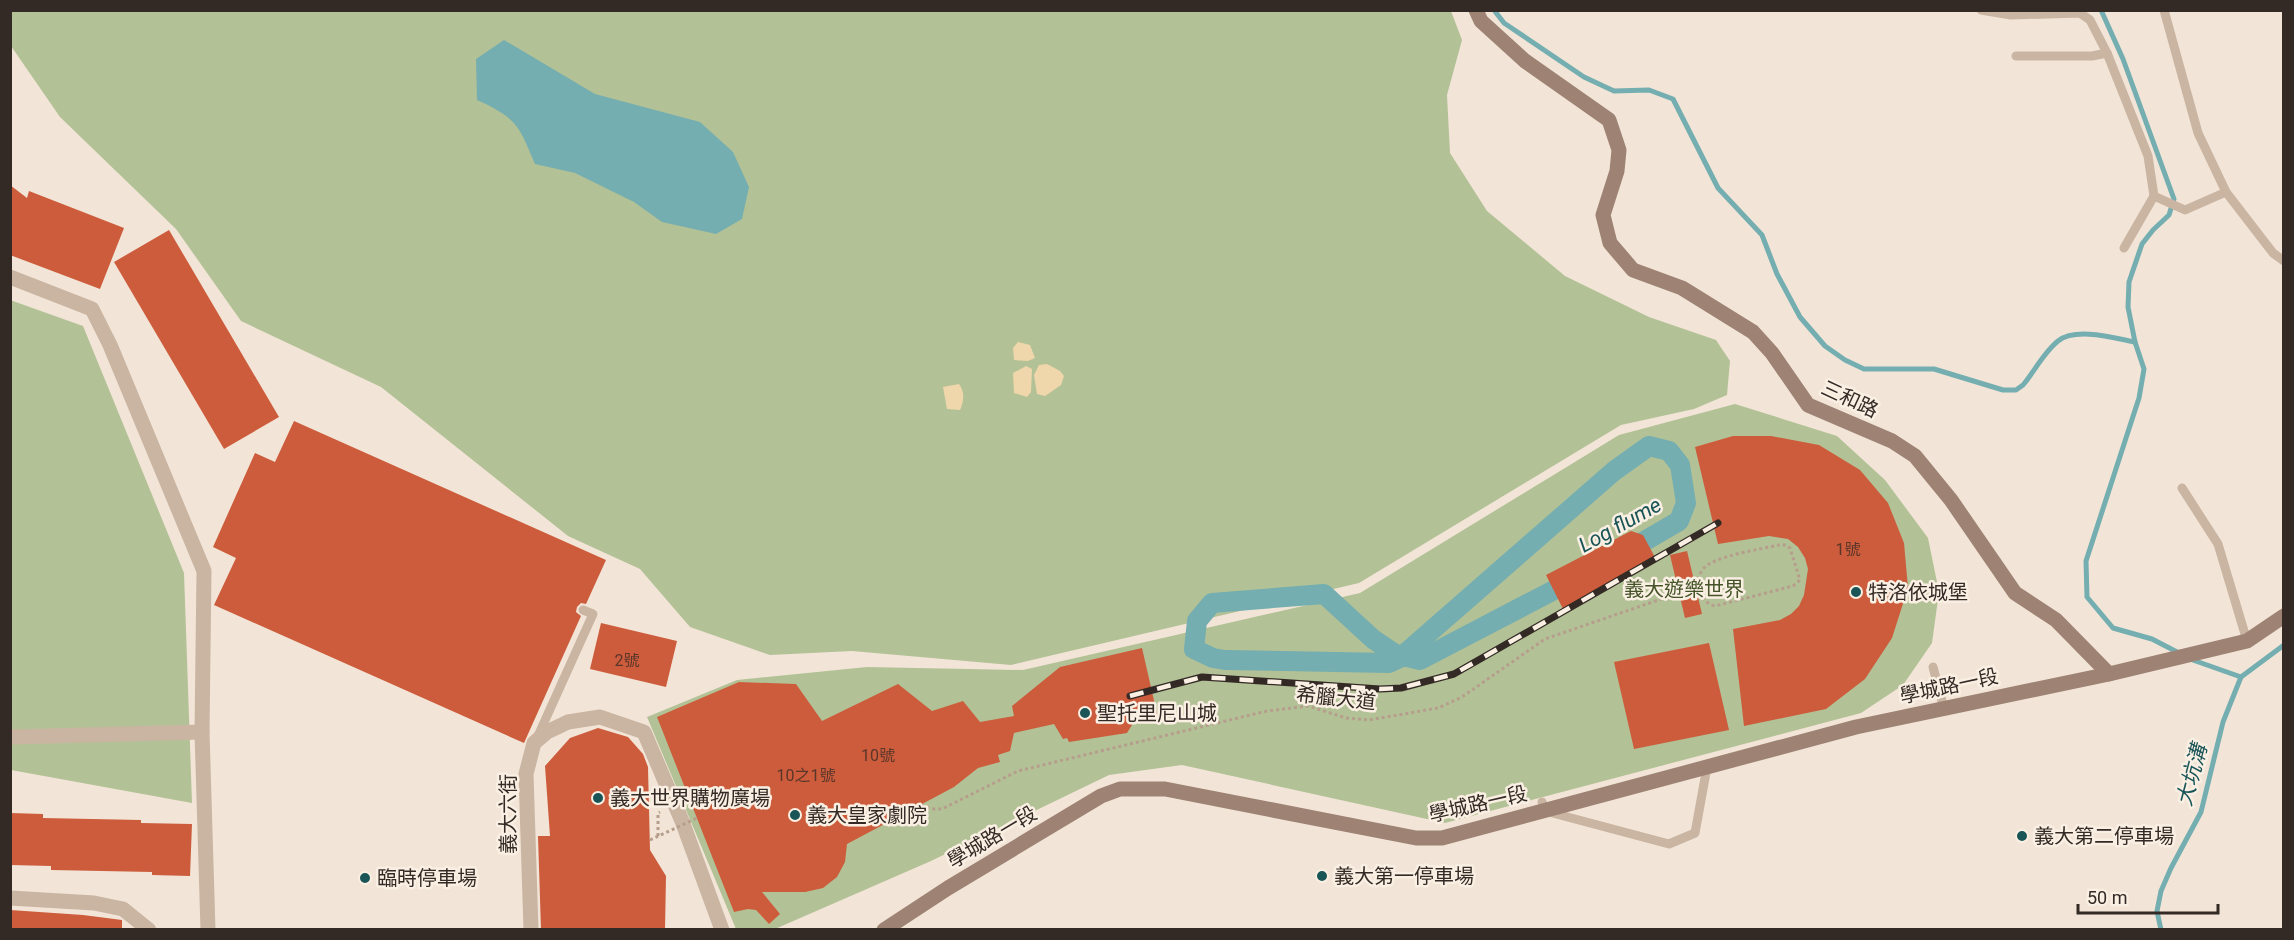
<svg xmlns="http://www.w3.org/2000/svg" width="2294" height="940" viewBox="0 0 2294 940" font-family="Roboto,'Noto Sans TC',sans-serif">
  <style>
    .green { fill: #b3c196 }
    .sand { fill: #f0d7ab }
    .water { fill: #74aeb0 }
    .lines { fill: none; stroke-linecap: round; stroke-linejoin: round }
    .stream { stroke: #74aeb0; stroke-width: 5 }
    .canal { stroke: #74aeb0; stroke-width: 20 }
    .building { fill: #cc5c3b }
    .path { stroke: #b69e8d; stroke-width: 3; stroke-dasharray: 3 3; stroke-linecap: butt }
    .lane { stroke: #cab4a2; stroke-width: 9 }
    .street { stroke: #cab4a2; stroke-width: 15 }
    .secondary { stroke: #9e8374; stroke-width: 15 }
    .rail-casing { stroke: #342a25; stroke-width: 7 }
    .rail { stroke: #faefe3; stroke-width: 4.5; stroke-dasharray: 14; stroke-linecap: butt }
    .path-bridge { stroke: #b69e8d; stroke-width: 3; stroke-dasharray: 3 3; stroke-linecap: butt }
    .poi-dot { fill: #195457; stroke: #faefe3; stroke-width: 2 }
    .labels { text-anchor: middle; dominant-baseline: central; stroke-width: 5; stroke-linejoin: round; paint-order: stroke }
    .number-label { font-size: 16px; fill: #5a362a }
    .street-label { font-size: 20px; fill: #342a25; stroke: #faefe3 }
    .park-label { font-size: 20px; fill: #445428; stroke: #faefe3 }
    .poi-label { font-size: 20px; fill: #342a25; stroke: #faefe3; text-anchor: start }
    .water-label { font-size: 21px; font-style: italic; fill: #195457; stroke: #faefe3 }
  </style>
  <rect width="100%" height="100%" fill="#f2e5d7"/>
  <g class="green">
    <polygon points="10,11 1451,11 1462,40 1447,95 1450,153 1487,211 1565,276 1649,317 1716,340 1730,361 1727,395 1694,409 1621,425 1359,583 1011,665 852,651 770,655 690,627 640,569 568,536 381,387 241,321 176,229 60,117 11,46"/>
    <polygon points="10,300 83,326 184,573 192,803 11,770"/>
    <polygon points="1735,404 1837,436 1885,480 1928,538 1939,592 1932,643 1903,685 1861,713 1445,823 1182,765 1109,775 931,861 775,929 736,929 647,717 737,680 867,667 1023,670 1360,593 1619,435"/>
  </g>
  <g class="sand">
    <polygon points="1018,342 1030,345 1035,358 1028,361 1014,360 1013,348"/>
    <polygon points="1047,364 1060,371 1064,376 1061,385 1045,396 1037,394 1034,375 1039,365"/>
    <polygon points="1026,366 1032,369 1031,392 1027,397 1014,393 1013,373"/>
    <path d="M 959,384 C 965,392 964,401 960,410 L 947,409 L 943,387 Z"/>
  </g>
  <path class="water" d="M 504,40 L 595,94 L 700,122 L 733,152 L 749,187 L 742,219 L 716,234 L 662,222 L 634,202 L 575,173 L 535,164 C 519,126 517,118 477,100 L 476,59 Z"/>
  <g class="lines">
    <g class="stream">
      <path d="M 1494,10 L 1504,23 L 1584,77 L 1614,91 L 1649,90 L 1673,99 L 1718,188 L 1762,235 L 1777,274 L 1800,317 L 1825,346 L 1845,360 L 1864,369 L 1934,369 L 2003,390 L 2016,390 L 2023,385 C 2034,372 2044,352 2058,341 C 2076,327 2114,338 2135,342"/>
      <polyline points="2101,10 2123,59 2174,199 2169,215 2153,230 2142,244 2129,282 2128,307 2135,342 2144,369 2139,398 2086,561 2087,597 2113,628 2152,639 2179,653"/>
      <polyline points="2190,659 2241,677"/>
      <polyline points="2161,930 2157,911 2161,891 2171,868 2201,812 2223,722 2241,677 2284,645"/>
    </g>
    <g class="canal">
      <polyline points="1395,654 1373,639 1324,594 1212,603 1197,621 1194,649 1213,658 1225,660 1389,663 1400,658 1614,471 1649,446 1669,451 1680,465 1686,503 1679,521 1624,553"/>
      <polyline points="1395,654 1420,660 1577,578"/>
    </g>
  </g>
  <g class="building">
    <polygon points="10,185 27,198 29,191 124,228 100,289 10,255"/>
    <polygon points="169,230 279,417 224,449 114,262"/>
    <polygon points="294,421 606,560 586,604 581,603 577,607 576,612 581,616 524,743 214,605 236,558 213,547 255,453 275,462"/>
    <polygon points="1733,436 1771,436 1819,445 1860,470 1888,503 1904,543 1908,588 1892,638 1865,679 1826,709 1744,726 1733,629 1780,620 1791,614 1799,606 1804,595 1808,569 1805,558 1798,547 1788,539 1769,536 1718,544 1695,447"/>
    <polygon points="1631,531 1643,535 1657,561 1563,609 1546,575"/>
    <polygon points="1687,551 1702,614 1685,618 1670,555"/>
    <polygon points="601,623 677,641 666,687 590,669"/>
    <polygon points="1709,643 1729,730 1634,749 1614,662"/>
    <polygon points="1142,648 1158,718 1135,720 1127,733 1069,742 1067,738 1063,739 1054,724 1014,733 1010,751 998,755 1000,762 978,768 954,787 847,844 845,862 837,877 823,888 805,892 762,892 780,914 769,924 756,910 748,909 734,912 657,717 739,682 796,684 822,721 898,684 932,711 963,701 980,722 1014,716 1012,706 1060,667"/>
    <polygon points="598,728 628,737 643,754 648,767 650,850 666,876 665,930 541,930 538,836 550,836 545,766 570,738"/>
    <polygon points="10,813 43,814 43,818 141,820 141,823 192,824 190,876 152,875 152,872 51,870 51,866 10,865"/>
    <polygon points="10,910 83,915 122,920 122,930 10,930"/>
  </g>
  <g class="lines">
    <g class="path">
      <path d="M 921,805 L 931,809 L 942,809 L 1018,771 L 1267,711 L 1308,706 L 1346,718 L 1369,720 L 1438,708 L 1462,697 L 1545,639 L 1699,586 C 1698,580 1699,574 1703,569 C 1713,556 1762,549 1779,545 L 1786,545 L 1790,548 L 1800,580 L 1793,586 L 1715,606 C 1705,603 1700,597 1699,586"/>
      <polyline points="658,836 658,813 660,812"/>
    </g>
    <g class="lane">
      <polyline points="1981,10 2011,15 2080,13 2090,20 2107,53 2148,156 2154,196 2185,210 2226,192"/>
      <polyline points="2164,10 2198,133 2226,192 2273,253 2284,261"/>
      <polyline points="2016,56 2092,56 2107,53"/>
      <polyline points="2124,248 2154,196"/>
      <polyline points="2182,488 2218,544 2247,641"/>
      <polyline points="1933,667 1944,709"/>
      <polyline points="537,738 593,614 583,610"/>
      <polyline points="1542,802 1545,811 1669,844 1695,833 1707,767"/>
    </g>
    <g class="street">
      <polyline points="10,277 92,309 110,345 204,571 202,732 208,930"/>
      <polyline points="10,737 202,732"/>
      <polyline points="10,898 94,903 123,909 149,930"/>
      <polyline points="531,930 526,774 534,743 547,732 568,722 600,717 644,732 682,821 722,930"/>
    </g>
    <g class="secondary">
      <polyline points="1476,10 1481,21 1525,61 1609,120 1619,150 1617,171 1603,215 1610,243 1633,270 1682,288 1753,332 1772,353 1808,405 1892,441 1915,456 1951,500 2015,593 2056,620 2109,674"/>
      <polyline points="884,930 948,888 1101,796 1120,789 1165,789 1416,838 1442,838 1856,727 2109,674 2247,641 2284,616"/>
    </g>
    <defs>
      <polyline id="rail" points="1130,696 1202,677 1380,689 1401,688 1454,674 1718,523"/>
    </defs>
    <use href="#rail" class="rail-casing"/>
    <use href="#rail" class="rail"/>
    <polyline class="path-bridge" points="650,840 697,818"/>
  </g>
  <g class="poi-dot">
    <circle cx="1856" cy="592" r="6"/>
    <circle cx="1085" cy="713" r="6"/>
    <circle cx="598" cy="798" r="6"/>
    <circle cx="795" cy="815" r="6"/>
    <circle cx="2022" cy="836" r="6"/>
    <circle cx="1322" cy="876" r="6"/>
    <circle cx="365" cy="878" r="6"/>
  </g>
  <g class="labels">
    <g class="number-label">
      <text x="1848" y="549">1號</text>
      <text x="627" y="660">2號</text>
      <text x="878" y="755">10號</text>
      <text x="806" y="775">10之1號</text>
    </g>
    <g class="street-label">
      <text transform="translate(1850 399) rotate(25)">三和路</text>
      <text transform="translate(1949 686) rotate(-12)">學城路一段</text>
      <text transform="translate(1336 698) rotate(6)">希臘大道</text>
      <text transform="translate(1478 804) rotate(-13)">學城路一段</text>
      <text transform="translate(508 814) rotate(-90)">義大六街</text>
      <text transform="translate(992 837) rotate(-31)">學城路一段</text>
    </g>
    <g class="park-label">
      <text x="1684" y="589">義大遊樂世界</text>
    </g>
    <g class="poi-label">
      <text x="1868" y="592">特洛依城堡</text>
      <text x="1097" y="713">聖托里尼山城</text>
      <text x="610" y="798">義大世界購物廣場</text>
      <text x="807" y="815">義大皇家劇院</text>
      <text x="2034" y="836">義大第二停車場</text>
      <text x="1334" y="876">義大第一停車場</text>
      <text x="377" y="878">臨時停車場</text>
    </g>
    <g class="water-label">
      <text transform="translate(1620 525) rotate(-29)">Log flume</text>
      <text transform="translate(2192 775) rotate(-75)">大坑溝</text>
    </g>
  </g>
  <rect width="2294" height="940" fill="none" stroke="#342a25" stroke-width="24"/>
  <path d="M2078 904v9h140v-9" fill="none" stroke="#342a25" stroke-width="3"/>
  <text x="2087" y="904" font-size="18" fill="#342a25" stroke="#faefe3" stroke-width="4.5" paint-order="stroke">50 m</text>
</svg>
